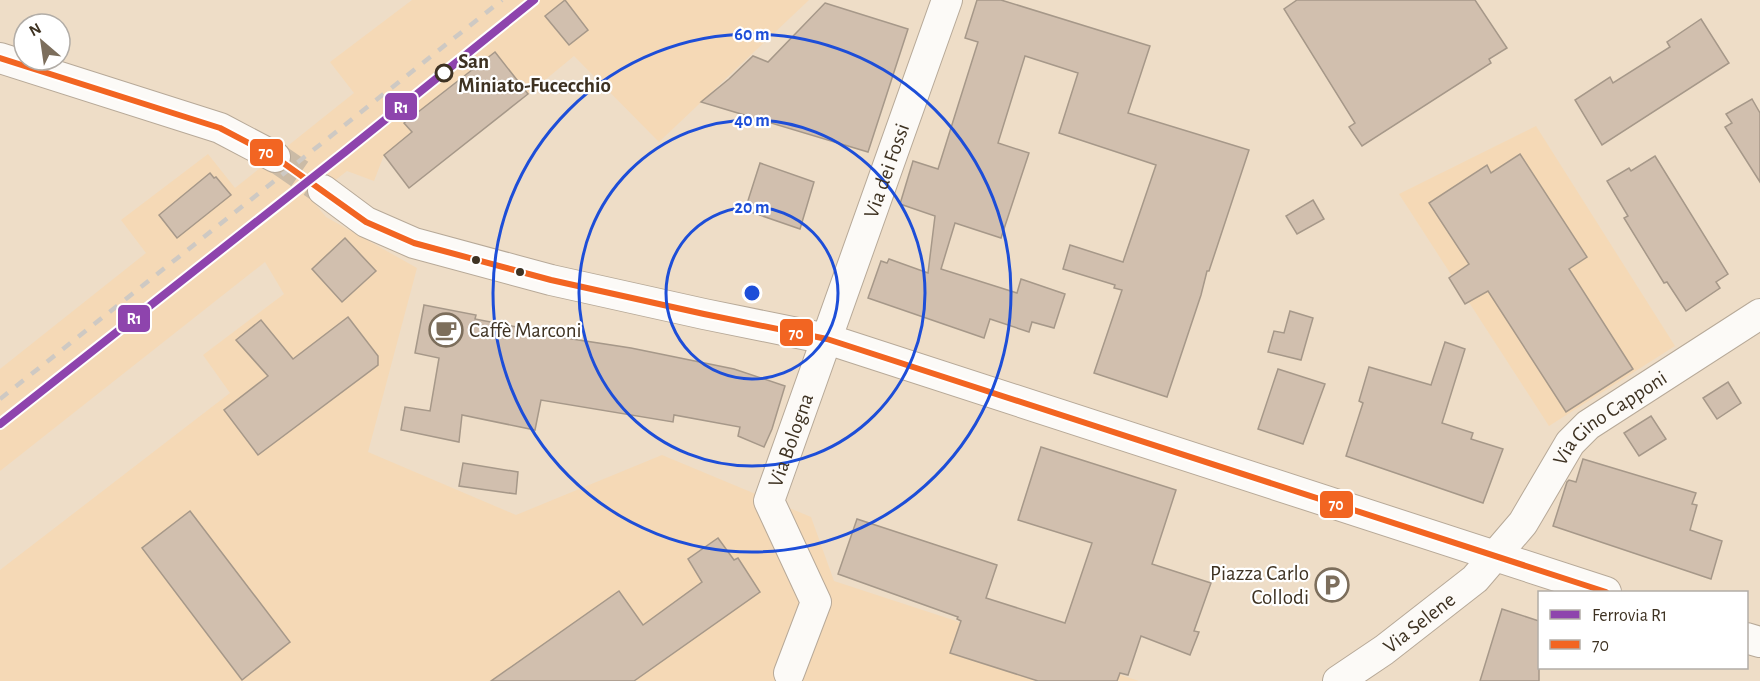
<svg xmlns="http://www.w3.org/2000/svg" width="1760" height="681" viewBox="0 0 1760 681" font-family="'Alegreya Sans',sans-serif">
  <style>
    .built { fill: #f5d9b6 }
    .building { fill: #d1bfae; stroke: #a69889; stroke-width: 1.5 }
    .lines { fill: none; stroke-linecap: round; stroke-linejoin: round }
    .minor-tunnel { stroke: #cbbba6; stroke-width: 30; stroke-dasharray: 30 15; stroke-linecap: butt }
    .minor-casing { stroke: #b7a998; stroke-width: 32 }
    .minor { stroke: #fcfaf7; stroke-width: 30 }
    .rail { stroke: #cec9c3; stroke-width: 4.5; stroke-dasharray: 10 10; stroke-linecap: butt }
    .bus-1-casing { stroke: #fff; stroke-width: 10 }
    .bus-1 { stroke: #f26522; stroke-width: 6 }
    .rail-1-casing { stroke: #fff; stroke-width: 12 }
    .rail-1 { stroke: #8e44ad; stroke-width: 8 }
    .ring { fill: none; stroke: #1d4ed8; stroke-width: 3 }
    .stop-dot { fill: #fff; stroke: #3e3222; stroke-width: 3 }
    .bus-dot { fill: #3e3222; stroke: #fff; stroke-width: 2 }
    .labels { text-anchor: middle; dominant-baseline: central; stroke-width: 4.5; stroke-linejoin: round; paint-order: stroke }
    .stop-label { font-size: 21px; font-weight: bold; fill: #3e3222; stroke: #fff; text-anchor: start }
    .street-label { font-size: 21px; fill: #3e3222; stroke: #fff }
    .poi-label { font-size: 21px; fill: #3e3222; stroke: #fff; text-anchor: start }
    .centre { fill: #1d4ed8; stroke: #fff; stroke-width: 3 }
    .ring-label { font-size: 18px; text-anchor: middle; font-weight: bold; fill: #1d4ed8; stroke: #fff; stroke-width: 4.5; stroke-linejoin: round; paint-order: stroke }
    .line-badge { stroke: #fff; stroke-width: 2 }
    .badge-label { font-size: 16px; text-anchor: middle; font-weight: bold; fill: #fff }
  </style>
  <rect width="100%" height="100%" fill="#eeddc7"/>
  <g class="built">
    <polygon points="412,0 809,0 659,142 574,56 528,94 495,52 405,122 412,132 384,155 374,181 347,171 311,199 326,217 417,268 368,452 516,515 662,455 811,517 834,581 1139,681 0,681 0,570 230,393 203,355 284,294 265,262 0,471 0,369 146,253 121,220 208,154 235,188 354,93 330,62"/>
    <polygon points="1536,126 1675,346 1549,426 1399,194"/>
  </g>
  <g class="building">
    <polygon points="565,0 588,30 569,45 545,16"/>
    <polygon points="977,0 1001,0 1150,46 1128,113 1249,150 1209,271 1207,271 1201,295 1167,397 1094,373 1122,290 1114,288 1115,285 1063,269 1070,245 1123,262 1156,165 1059,133 1078,73 1025,56 998,143 1029,153 1001,238 955,223 941,269 1017,293 1021,279 1065,294 1054,328 1032,322 1029,332 990,319 984,338 868,298 881,261 887,263 889,259 928,273 935,216 900,204 913,161 938,169 978,42 965,38"/>
    <polygon points="1297,0 1475,0 1507,48 1489,59 1491,63 1362,146 1349,127 1355,123 1284,9"/>
    <polygon points="825,3 908,29 868,152 701,102 729,79 753,56 768,62"/>
    <polygon points="1701,19 1729,63 1602,145 1575,100 1610,77 1613,83 1670,47 1667,42"/>
    <polygon points="495,52 528,94 409,188 384,155 412,132 404,123"/>
    <polygon points="1752,99 1760,113 1760,182 1725,127 1732,123 1726,114"/>
    <polygon points="1520,154 1587,257 1569,269 1633,369 1566,412 1488,291 1465,304 1449,278 1469,264 1429,203 1487,165 1491,173"/>
    <polygon points="1655,156 1728,274 1716,282 1720,288 1686,311 1667,282 1664,283 1624,218 1628,216 1607,181 1629,168 1631,171"/>
    <polygon points="760,163 814,182 800,229 745,210"/>
    <polygon points="210,173 214,178 216,177 231,195 177,238 159,215"/>
    <polygon points="1313,200 1324,219 1297,234 1286,216"/>
    <polygon points="345,238 376,271 342,302 312,269"/>
    <polygon points="424,305 476,315 475,319 553,334 553,336 631,348 734,369 785,386 772,429 764,447 738,436 740,427 674,415 673,422 541,400 535,430 462,415 459,442 401,430 405,407 430,411 439,358 415,353"/>
    <polygon points="1290,311 1313,318 1301,360 1268,352 1274,331 1284,333"/>
    <polygon points="348,317 378,356 378,365 258,455 224,410 268,376 236,340 261,320 293,359"/>
    <polygon points="1445,342 1465,349 1442,423 1473,433 1471,439 1503,449 1483,503 1346,456 1363,403 1359,401 1369,367 1431,385"/>
    <polygon points="1278,369 1325,384 1303,444 1258,429"/>
    <polygon points="1728,382 1741,403 1717,419 1703,398"/>
    <polygon points="1651,416 1666,439 1639,456 1624,433"/>
    <polygon points="1041,447 1176,490 1152,564 1211,583 1194,631 1199,632 1190,655 1141,636 1128,675 1120,673 1117,681 1038,681 950,653 961,621 957,619 958,617 838,574 857,519 997,565 986,598 1065,623 1092,543 1018,520"/>
    <polygon points="1583,459 1696,493 1692,504 1697,505 1690,530 1722,541 1711,579 1553,526 1567,482 1569,480 1576,482"/>
    <polygon points="463,463 518,472 516,494 459,486"/>
    <polygon points="190,511 290,642 242,680 142,548"/>
    <polygon points="718,538 734,560 738,558 760,592 634,681 491,681 619,591 643,625 702,582 688,559"/>
    <polygon points="1502,609 1539,621 1539,681 1480,681"/>
  </g>
  <g class="lines">
    <polyline class="minor-tunnel" points="275,157 323,190"/>
    <defs>
      <g id="minor">
        <polyline points="0,58 220,128 275,157"/>
        <polyline points="323,190 366,222 414,243 551,280 704,314 827,339 1606,592"/>
        <polyline points="1746,638 1760,642"/>
        <path id="s1" d="M 789,673 L 816,602 L 769,501 L 947,0"/>
        <path id="s2" d="M 1338,681 L 1384,650 L 1475,579 L 1523,523 L 1570,443 L 1588,425 L 1760,314"/>
      </g>
    </defs>
    <use href="#minor" class="minor-casing"/>
    <use href="#minor" class="minor"/>
    <polyline class="rail" points="0,399 502,0"/>
    <defs>
      <polyline id="bus-1" points="0,58 220,128 275,157 366,222 414,243 551,280 704,314 827,339 1606,592"/>
    </defs>
    <use href="#bus-1" class="bus-1-casing"/>
    <use href="#bus-1" class="bus-1"/>
    <defs>
      <polyline id="rail-1" points="0,424 345,152 534,0"/>
    </defs>
    <use href="#rail-1" class="rail-1-casing"/>
    <use href="#rail-1" class="rail-1"/>
  </g>
  <g class="ring">
    <circle cx="752" cy="293" r="86"/>
    <circle cx="752" cy="293" r="173"/>
    <circle cx="752" cy="293" r="259"/>
  </g>
  <defs>
    <symbol id="cafe-ring" viewBox="-11 -11 22 22"><circle r="9.5" fill="#fff" stroke="#7c6e5c" stroke-width="1.5"/><path d="M-5.5-4.5H6V0H3Q3 3.5 0 3.5H-2.5Q-5.5 3.5-5.5 0ZM3-3.2v2h1.7v-2ZM-6 4.5H4V6H-6Z" fill="#7c6e5c"/></symbol>
    <symbol id="parking-ring" viewBox="-11 -11 22 22"><circle r="9.5" fill="#fff" stroke="#7c6e5c" stroke-width="1.5"/><path d="M-3.5-5.5H1a3.5 3.5 0 0 1 0 7H-1V5.5H-3.5ZM-1-3.4V-.6H.8a1.4 1.4 0 0 0 0-2.8Z" fill="#7c6e5c"/></symbol>
  </defs>
  <g fill-rule="evenodd">
    <use href="#cafe-ring" x="427" y="311" width="38" height="38"/>
    <use href="#parking-ring" x="1313" y="566" width="38" height="38"/>
  </g>
  <circle class="stop-dot" cx="444" cy="73" r="8"/>
  <g class="bus-dot">
    <circle cx="476" cy="260" r="5"/>
    <circle cx="520" cy="272" r="5"/>
  </g>
  <g class="labels">
    <g class="stop-label">
      <text x="458" y="61">San<tspan x="458" dy="24">Miniato-Fucecchio</tspan></text>
    </g>
    <g class="street-label">
      <text stroke="none"><textPath href="#s1" startOffset="538">Via dei Fossi</textPath></text>
      <text stroke="none"><textPath href="#s2" startOffset="384">Via Gino Capponi</textPath></text>
      <text stroke="none"><textPath href="#s1" startOffset="252">Via Bologna</textPath></text>
      <text stroke="none"><textPath href="#s2" startOffset="100">Via Selene</textPath></text>
    </g>
    <g class="poi-label">
      <text x="469" y="330">Caffè Marconi</text>
      <text x="1309" y="573" text-anchor="end">Piazza Carlo<tspan x="1309" dy="24">Collodi</tspan></text>
    </g>
  </g>
  <circle cx="752" cy="293" r="9" class="centre"/>
  <g class="ring-label">
    <text x="752" y="40">60 m</text>
    <text x="752" y="126">40 m</text>
    <text x="752" y="213">20 m</text>
  </g>
  <g class="line-badge">
    <rect x="384" y="92" width="34" height="29" rx="6" fill="#8e44ad"/>
    <rect x="249" y="138" width="35" height="29" rx="6" fill="#f26522"/>
    <rect x="117" y="304" width="34" height="29" rx="6" fill="#8e44ad"/>
    <rect x="779" y="318" width="35" height="29" rx="6" fill="#f26522"/>
    <rect x="1319" y="490" width="35" height="29" rx="6" fill="#f26522"/>
  </g>
  <g class="badge-label">
    <text x="401" y="113">R1</text>
    <text x="266" y="158">70</text>
    <text x="134" y="324">R1</text>
    <text x="796" y="339">70</text>
    <text x="1336" y="510">70</text>
  </g>
  <rect x="1538" y="591" width="210" height="78" fill="#ffffff" stroke="#b2ada7" stroke-width="1.5"/>
  <rect x="1550" y="610" width="30" height="9" fill="#8e44ad" stroke="#b2ada7" stroke-width="1.5"/>
  <text x="1592" y="621" font-size="18" fill="#3e3222">Ferrovia R1</text>
  <rect x="1550" y="640" width="30" height="9" fill="#f26522" stroke="#b2ada7" stroke-width="1.5"/>
  <text x="1592" y="651" font-size="18" fill="#3e3222">70</text>
  <g transform="translate(42 42) rotate(331)"><circle r="28" fill="#ffffff" stroke="#b2ada7" stroke-width="1.5"/>
  <path d="M0-4.5L10 22L0 15L-10 22Z" fill="#7c6e5c"/>
  <text y="-9" font-size="16" font-weight="bold" text-anchor="middle" fill="#3e3222">N</text>
  </g>
</svg>
